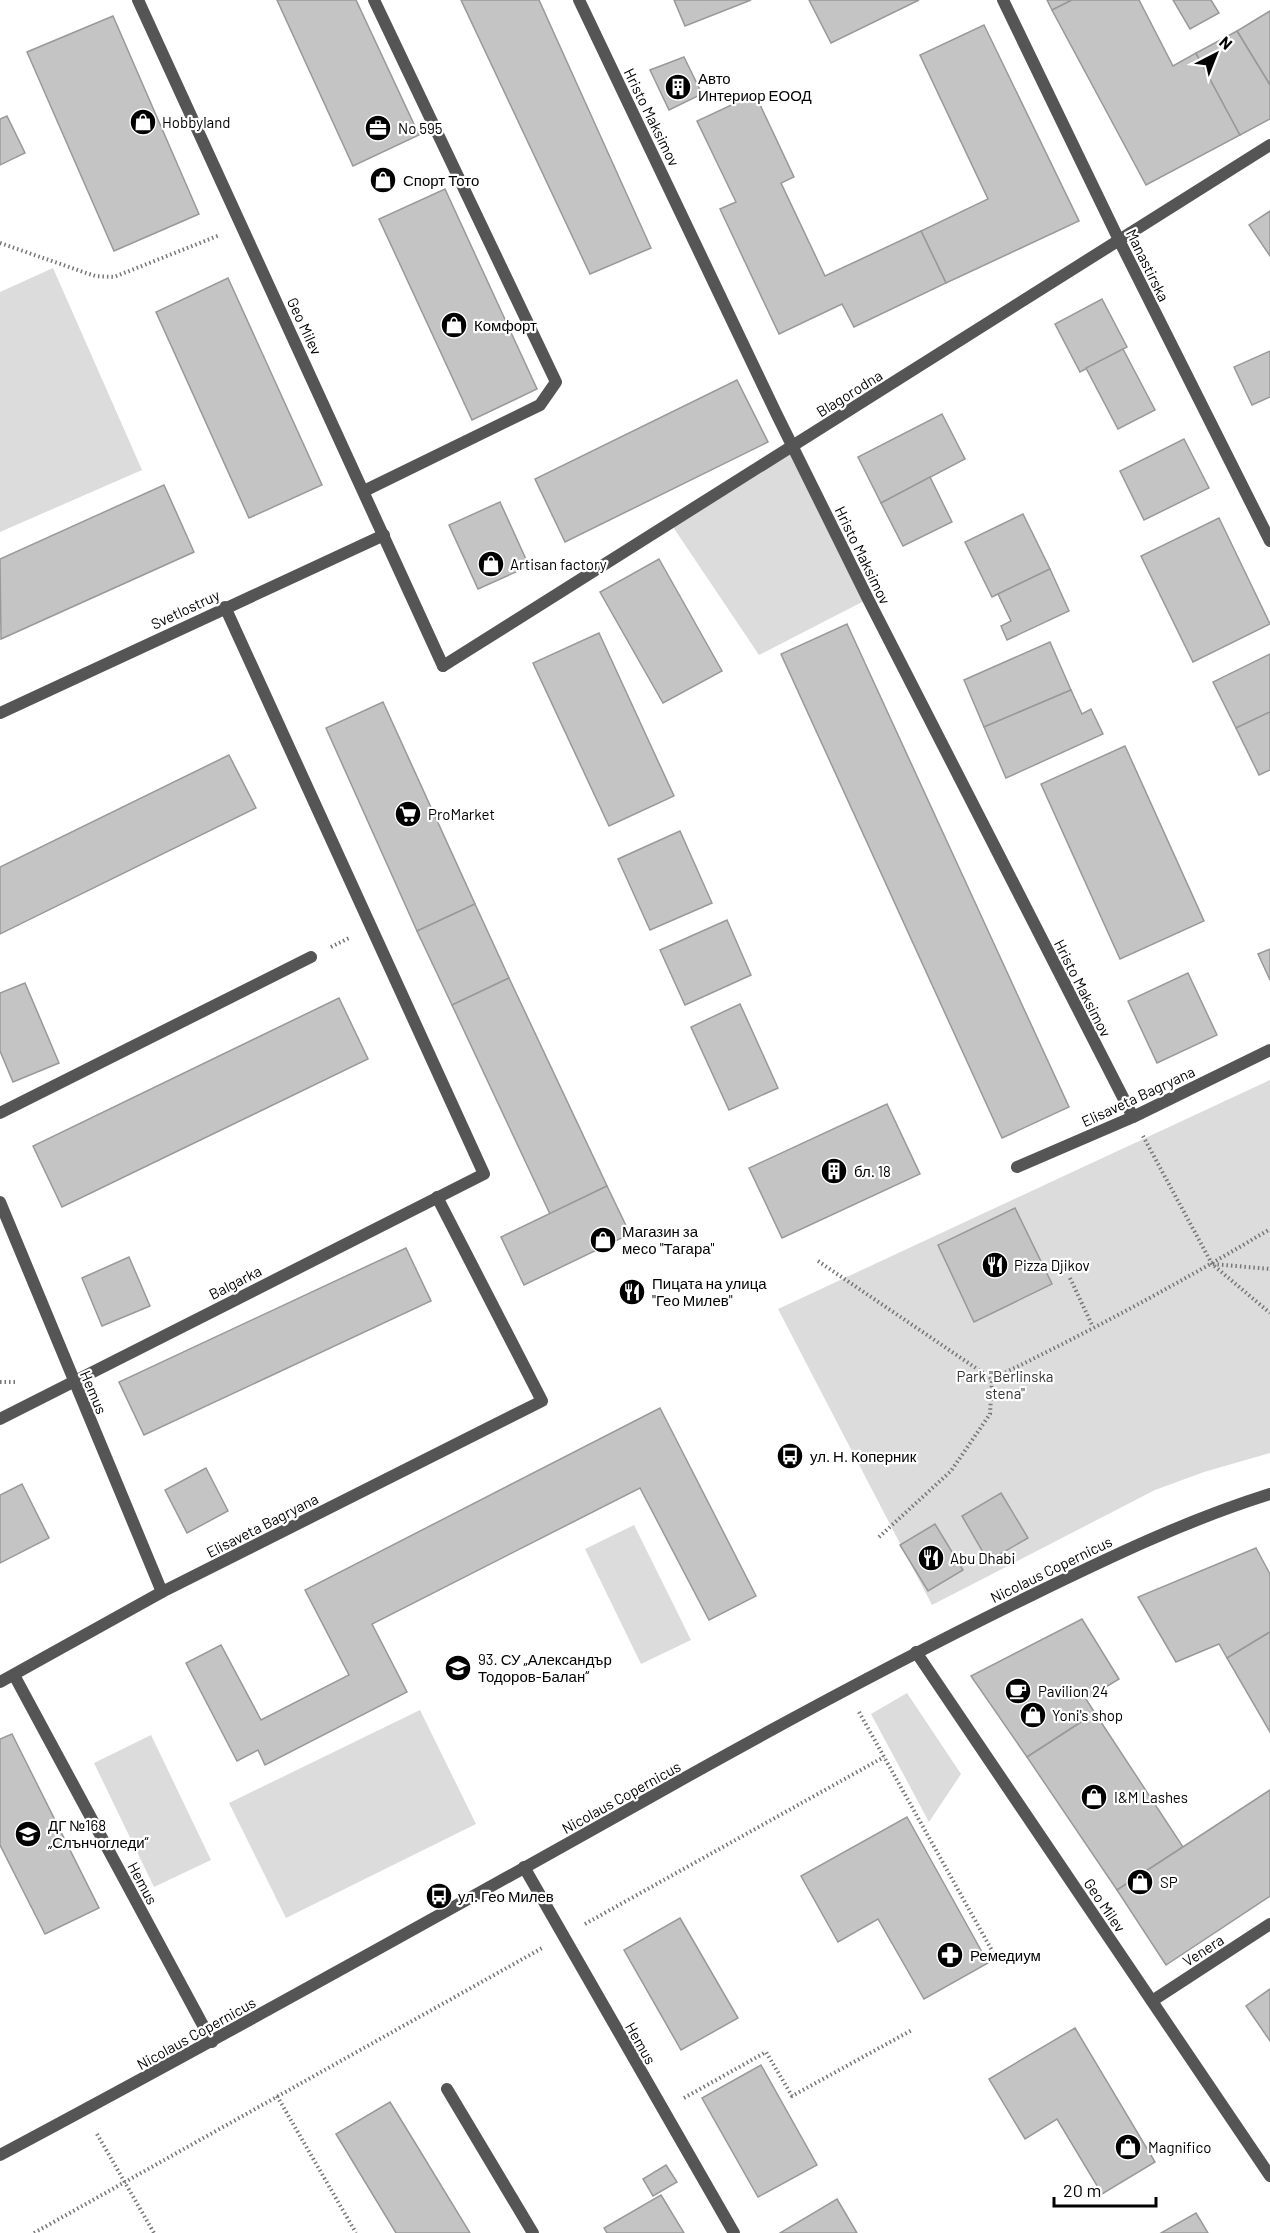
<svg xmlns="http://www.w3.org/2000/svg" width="1270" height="2233" viewBox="0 0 1270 2233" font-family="Barlow,sans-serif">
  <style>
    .green { fill: #dcdcdc }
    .building { fill: #c4c4c4; stroke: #999; stroke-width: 1.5 }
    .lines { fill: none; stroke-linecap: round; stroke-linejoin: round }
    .path { stroke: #777; stroke-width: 4; stroke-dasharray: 1.5 3; stroke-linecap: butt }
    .service { stroke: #555; stroke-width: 12 }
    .minor { stroke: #555; stroke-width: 12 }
    .tertiary { stroke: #555; stroke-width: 12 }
    .labels { text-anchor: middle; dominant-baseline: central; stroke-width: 4.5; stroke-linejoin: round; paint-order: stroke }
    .poi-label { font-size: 15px; fill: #000; stroke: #fff; text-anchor: start }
    .street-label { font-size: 15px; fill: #000; stroke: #fff }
    .park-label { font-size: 15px; fill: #333; stroke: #fff }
  </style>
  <rect width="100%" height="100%" fill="#fff"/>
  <g class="green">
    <polygon points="53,268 142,470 0,532 0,292"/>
    <polygon points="793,447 868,599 759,655 671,524"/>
    <polygon points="1270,1080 1270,1453 1204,1472 1155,1490 932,1605 778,1309"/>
    <polygon points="634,1525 691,1640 641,1664 585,1549"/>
    <polygon points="907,1693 961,1774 929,1822 871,1714"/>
    <polygon points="420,1710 476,1824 286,1918 229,1803"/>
    <polygon points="151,1735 211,1860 154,1887 94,1763"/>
  </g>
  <g class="building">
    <polygon points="277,0 356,0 419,135 353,166"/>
    <polygon points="461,0 539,0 651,248 590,274"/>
    <polygon points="674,0 751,0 685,26"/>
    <polygon points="809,0 919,0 831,43"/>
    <polygon points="1047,0 1072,0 1052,10"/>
    <polygon points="1072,0 1139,0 1173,66 1196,53 1240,135 1146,185 1052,10"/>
    <polygon points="1173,0 1211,0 1219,13 1190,29"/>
    <polygon points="1270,11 1270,85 1237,31"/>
    <polygon points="113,16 199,214 114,251 27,52"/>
    <polygon points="984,25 1079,221 946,283 921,231 988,199 920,55"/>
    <polygon points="1237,31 1270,85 1270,119 1240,135 1196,53"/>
    <polygon points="684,57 702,94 669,110 650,70"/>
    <polygon points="755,94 794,177 781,183 825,276 921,231 946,283 854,327 842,304 779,334 720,209 736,202 697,121"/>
    <polygon points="7,116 25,153 0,165 0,119"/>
    <polygon points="445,189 537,389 472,420 379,219"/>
    <polygon points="1270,211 1270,256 1249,225"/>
    <polygon points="228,278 322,485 249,518 156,312"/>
    <polygon points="1102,299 1127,347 1080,372 1055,324"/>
    <polygon points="1123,349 1155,410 1118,429 1086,368"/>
    <polygon points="1270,351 1270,397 1252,405 1234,367"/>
    <polygon points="737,380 768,442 565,542 535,479"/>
    <polygon points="942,414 965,459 881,503 858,457"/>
    <polygon points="1184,439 1209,488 1144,520 1120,471"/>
    <polygon points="930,477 952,522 903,546 881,503"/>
    <polygon points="164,485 194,552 1,639 0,559"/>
    <polygon points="500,502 529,566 478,589 449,525"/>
    <polygon points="1023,514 1050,569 992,597 965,542"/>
    <polygon points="1219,518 1270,624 1193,662 1141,556"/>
    <polygon points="659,559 722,671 663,703 600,592"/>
    <polygon points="1050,569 1069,611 1007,640 1001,626 1011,621 998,594"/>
    <polygon points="847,624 1069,1107 1002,1138 781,654"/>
    <polygon points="599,633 674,796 609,826 533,663"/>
    <polygon points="1050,642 1071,690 984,727 964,680"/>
    <polygon points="1270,654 1270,712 1236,728 1213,682"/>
    <polygon points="1071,690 1082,714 1091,709 1103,734 1006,778 984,727"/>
    <polygon points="383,702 475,904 417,931 326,728"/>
    <polygon points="1270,712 1270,770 1259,775 1236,728"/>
    <polygon points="1125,746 1204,921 1120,959 1041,784"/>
    <polygon points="229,755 256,808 0,934 0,867"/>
    <polygon points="680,831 712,903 650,930 618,859"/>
    <polygon points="475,904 509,978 452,1005 417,931"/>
    <polygon points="727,920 751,975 685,1005 660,950"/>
    <polygon points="1270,949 1270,980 1258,954"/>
    <polygon points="1188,973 1217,1035 1157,1063 1128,1001"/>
    <polygon points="509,978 607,1186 550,1214 452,1005"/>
    <polygon points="25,983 59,1063 13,1082 0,1051 0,993"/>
    <polygon points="339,998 368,1059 62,1207 33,1146"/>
    <polygon points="740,1004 778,1088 729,1110 691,1027"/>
    <polygon points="887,1104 920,1174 782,1238 749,1168"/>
    <polygon points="607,1186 630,1234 524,1285 501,1237"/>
    <polygon points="1015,1208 1052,1284 974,1322 938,1245"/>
    <polygon points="406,1248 431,1301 144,1435 119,1382"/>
    <polygon points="129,1257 150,1306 102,1326 82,1278"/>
    <polygon points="660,1408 756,1596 709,1620 640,1488 372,1624 407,1692 265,1765 258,1750 237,1761 186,1663 221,1645 261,1720 349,1675 305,1590"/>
    <polygon points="206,1468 228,1511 187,1533 165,1490"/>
    <polygon points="22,1484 49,1538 0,1563 0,1495"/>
    <polygon points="1001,1493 1028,1538 988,1561 962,1516"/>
    <polygon points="935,1524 963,1570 928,1591 900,1545"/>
    <polygon points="1256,1548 1270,1574 1270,1632 1227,1658 1219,1644 1176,1662 1138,1597"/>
    <polygon points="1082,1619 1119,1679 1086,1699 1095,1713 1027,1757 971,1676"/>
    <polygon points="1270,1632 1270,1732 1227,1658"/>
    <polygon points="1095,1713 1183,1847 1117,1890 1027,1757"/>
    <polygon points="12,1734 99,1908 45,1934 0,1845 0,1739"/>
    <polygon points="1270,1790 1270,1896 1166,1965 1117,1890"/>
    <polygon points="907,1817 988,1963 924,1999 878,1919 838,1942 801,1876"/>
    <polygon points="680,1918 738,2018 681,2050 624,1950"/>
    <polygon points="1270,1989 1270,2041 1246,2006"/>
    <polygon points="1075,2028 1155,2162 1102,2194 1057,2119 1025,2139 989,2079"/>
    <polygon points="761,2065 817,2165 758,2197 702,2098"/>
    <polygon points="390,2102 417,2146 470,2233 396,2233 336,2134"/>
    <polygon points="666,2165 677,2182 653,2196 643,2179"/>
    <polygon points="661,2195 684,2233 607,2233 604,2228"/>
    <polygon points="837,2199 857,2233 780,2233"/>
    <polygon points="1196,2213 1208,2233 1161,2233"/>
  </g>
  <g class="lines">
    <g class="path">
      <polyline points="0,243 95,276 114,277 220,235"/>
      <polyline points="331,947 351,937"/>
      <polyline points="1143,1136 1212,1264 1270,1313"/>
      <path d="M 818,1261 L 992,1379 C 1087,1333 1180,1283 1270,1229"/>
      <polyline points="1213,1264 1270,1269"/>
      <polyline points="1070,1278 1093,1327"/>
      <polyline points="0,1382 17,1382"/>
      <polyline points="879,1537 951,1471 990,1414 992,1379"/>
      <polyline points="859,1712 995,1956"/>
      <polyline points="585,1924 884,1757"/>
      <polyline points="277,2096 356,2233"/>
      <polyline points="684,2098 766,2052 792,2096 912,2030"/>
      <polyline points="97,2134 154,2233"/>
      <polyline points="34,2233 544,1947"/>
    </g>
    <g class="service">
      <polyline points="364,491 540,405 556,382 374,0"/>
      <polyline points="0,1113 311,957"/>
      <polyline points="447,2089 533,2233"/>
    </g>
    <g class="minor">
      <polyline points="579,0 776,413 868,599 1133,1117"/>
      <polyline points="1003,0 1119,240 1270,541"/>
      <polyline points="443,666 1270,145"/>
      <polyline points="0,713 384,535"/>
      <polyline points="1017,1167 1133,1117 1270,1050"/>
      <polyline points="0,1202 162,1592"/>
      <polyline points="0,1419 484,1174 225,607"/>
      <polyline points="14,1675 212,2042"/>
      <polyline points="0,1682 162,1592 542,1401 437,1197"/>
      <polyline points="524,1867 734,2233"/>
      <polyline points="1152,2001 1270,1924"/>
    </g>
    <g class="tertiary">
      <polyline points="138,0 443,666"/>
      <polyline points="916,1652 1270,2176"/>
      <path d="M 0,2155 C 229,2033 455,1907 681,1780 C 797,1715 913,1653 1032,1595 C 1110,1557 1187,1520 1270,1494"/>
    </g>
  </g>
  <defs>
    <symbol id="building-disc" viewBox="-11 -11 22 22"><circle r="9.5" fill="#000" stroke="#fff"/><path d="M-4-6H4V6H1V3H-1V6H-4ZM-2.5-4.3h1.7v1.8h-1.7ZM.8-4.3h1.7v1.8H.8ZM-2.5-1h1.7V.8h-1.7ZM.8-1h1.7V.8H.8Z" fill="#fff"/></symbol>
    <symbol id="shop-disc" viewBox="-11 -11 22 22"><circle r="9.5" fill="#000" stroke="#fff"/><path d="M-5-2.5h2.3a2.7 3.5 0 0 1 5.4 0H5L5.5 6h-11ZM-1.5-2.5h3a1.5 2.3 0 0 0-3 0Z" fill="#fff"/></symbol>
    <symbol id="office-disc" viewBox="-11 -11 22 22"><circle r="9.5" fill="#000" stroke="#fff"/><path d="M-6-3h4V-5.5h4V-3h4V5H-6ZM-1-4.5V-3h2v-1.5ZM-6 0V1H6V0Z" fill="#fff"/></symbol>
    <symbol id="supermarket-disc" viewBox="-11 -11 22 22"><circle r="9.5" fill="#000" stroke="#fff"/><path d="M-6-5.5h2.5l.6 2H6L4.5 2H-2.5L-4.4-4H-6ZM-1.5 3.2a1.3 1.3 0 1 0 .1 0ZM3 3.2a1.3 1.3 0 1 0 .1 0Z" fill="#fff"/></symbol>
    <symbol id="restaurant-disc" viewBox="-11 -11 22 22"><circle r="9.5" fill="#000" stroke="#fff"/><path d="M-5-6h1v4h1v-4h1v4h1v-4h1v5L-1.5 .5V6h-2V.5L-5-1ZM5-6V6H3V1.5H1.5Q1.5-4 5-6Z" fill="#fff"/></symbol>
    <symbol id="bus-disc" viewBox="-11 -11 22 22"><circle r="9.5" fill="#000" stroke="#fff"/><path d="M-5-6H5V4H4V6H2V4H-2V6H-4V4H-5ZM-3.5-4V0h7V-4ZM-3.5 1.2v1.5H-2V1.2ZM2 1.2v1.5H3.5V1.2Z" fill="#fff"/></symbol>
    <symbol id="school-disc" viewBox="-11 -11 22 22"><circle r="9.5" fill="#000" stroke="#fff"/><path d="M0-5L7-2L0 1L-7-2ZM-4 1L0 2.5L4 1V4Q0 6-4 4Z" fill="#fff"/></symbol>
    <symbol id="cafe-disc" viewBox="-11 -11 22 22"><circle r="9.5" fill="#000" stroke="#fff"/><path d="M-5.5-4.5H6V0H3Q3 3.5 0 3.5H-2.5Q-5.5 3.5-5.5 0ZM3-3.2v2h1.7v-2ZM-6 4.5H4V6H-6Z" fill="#fff"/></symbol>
    <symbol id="pharmacy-disc" viewBox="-11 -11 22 22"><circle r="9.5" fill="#000" stroke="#fff"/><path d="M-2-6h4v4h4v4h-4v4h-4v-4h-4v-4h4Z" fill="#fff"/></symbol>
  </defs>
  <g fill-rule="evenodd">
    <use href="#building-disc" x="663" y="72" width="30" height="30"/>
    <use href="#shop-disc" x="128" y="107" width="30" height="30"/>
    <use href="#office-disc" x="363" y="113" width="30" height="30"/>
    <use href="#shop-disc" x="368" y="165" width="30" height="30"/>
    <use href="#shop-disc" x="439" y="310" width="30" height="30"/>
    <use href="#shop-disc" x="476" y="549" width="30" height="30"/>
    <use href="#supermarket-disc" x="393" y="799" width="30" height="30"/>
    <use href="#building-disc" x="819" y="1156" width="30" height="30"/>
    <use href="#shop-disc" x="588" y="1225" width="30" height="30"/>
    <use href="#restaurant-disc" x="980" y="1250" width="30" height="30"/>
    <use href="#restaurant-disc" x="617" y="1277" width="30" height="30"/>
    <use href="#bus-disc" x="775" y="1441" width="30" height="30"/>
    <use href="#restaurant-disc" x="916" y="1543" width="30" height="30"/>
    <use href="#school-disc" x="443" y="1653" width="30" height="30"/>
    <use href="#cafe-disc" x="1003" y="1676" width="30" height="30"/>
    <use href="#shop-disc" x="1018" y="1700" width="30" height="30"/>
    <use href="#shop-disc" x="1079" y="1782" width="30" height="30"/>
    <use href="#school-disc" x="13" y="1819" width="30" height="30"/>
    <use href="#shop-disc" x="1125" y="1867" width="30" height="30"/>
    <use href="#bus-disc" x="424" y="1881" width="30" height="30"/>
    <use href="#pharmacy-disc" x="935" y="1940" width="30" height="30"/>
    <use href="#shop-disc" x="1113" y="2132" width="30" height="30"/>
  </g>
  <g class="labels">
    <g class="poi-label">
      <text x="698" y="78">Авто<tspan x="698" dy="17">Интериор ЕООД</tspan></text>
      <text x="162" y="122">Hobbyland</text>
      <text x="398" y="128">No 595</text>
      <text x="403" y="180">Спорт Тото</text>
      <text x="474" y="325">Комфорт</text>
      <text x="510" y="564">Artisan factory</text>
      <text x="428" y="814">ProMarket</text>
      <text x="854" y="1171">бл. 18</text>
      <text x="622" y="1231">Магазин за<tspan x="622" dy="17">месо "Тагара"</tspan></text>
      <text x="1014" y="1265">Pizza Djikov</text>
      <text x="652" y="1283">Пицата на улица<tspan x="652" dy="17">"Гео Милев"</tspan></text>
      <text x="810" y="1456">ул. Н. Коперник</text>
      <text x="950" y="1558">Abu Dhabi</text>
      <text x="478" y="1659">93. СУ „Александър<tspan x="478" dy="17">Тодоров-Балан“</tspan></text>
      <text x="1038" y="1691">Pavilion 24</text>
      <text x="1052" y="1715">Yoni's shop</text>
      <text x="1114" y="1797">I&amp;M Lashes</text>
      <text x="48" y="1825">ДГ №168<tspan x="48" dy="17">„Слънчогледи“</tspan></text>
      <text x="1160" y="1882">SP</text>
      <text x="458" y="1896">ул. Гео Милев</text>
      <text x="970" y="1955">Ремедиум</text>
      <text x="1148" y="2147">Magnifico</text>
    </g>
    <g class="street-label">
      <text transform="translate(652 117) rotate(64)">Hristo Maksimov</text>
      <text transform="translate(1148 265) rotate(64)">Manastirska</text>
      <text transform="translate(305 326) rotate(65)">Geo Milev</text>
      <text transform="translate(849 393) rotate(-32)">Blagorodna</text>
      <text transform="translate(863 555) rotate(64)">Hristo Maksimov</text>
      <text transform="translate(185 609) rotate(-25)">Svetlostruy</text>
      <text transform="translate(1083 988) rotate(63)">Hristo Maksimov</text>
      <text transform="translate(1138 1096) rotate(-25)">Elisaveta Bagryana</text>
      <text transform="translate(235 1282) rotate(-27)">Balgarka</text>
      <text transform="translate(94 1392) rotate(67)">Hemus</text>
      <text transform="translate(262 1525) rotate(-27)">Elisaveta Bagryana</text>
      <text transform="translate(1051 1569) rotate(-26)">Nicolaus Copernicus</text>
      <text transform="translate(621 1797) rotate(-29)">Nicolaus Copernicus</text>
      <text transform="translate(143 1883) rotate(62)">Hemus</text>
      <text transform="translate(1105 1905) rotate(56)">Geo Milev</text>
      <text transform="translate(1203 1950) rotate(-33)">Venera</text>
      <text transform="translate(196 2033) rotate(-29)">Nicolaus Copernicus</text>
      <text transform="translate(641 2043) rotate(60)">Hemus</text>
    </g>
    <g class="park-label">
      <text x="1005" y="1376">Park "Berlinska<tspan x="1005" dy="17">stena"</tspan></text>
    </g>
  </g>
  <g transform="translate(1216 54) rotate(42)" stroke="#ffffff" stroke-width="4.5" paint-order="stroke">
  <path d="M0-4.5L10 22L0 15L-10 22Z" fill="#000000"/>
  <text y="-9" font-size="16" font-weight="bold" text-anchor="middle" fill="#000000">N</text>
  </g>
  <path d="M1054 2197v9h102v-9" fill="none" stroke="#000000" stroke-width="3"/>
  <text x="1063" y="2197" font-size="18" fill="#000000" stroke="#ffffff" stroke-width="4.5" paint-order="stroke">20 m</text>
</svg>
